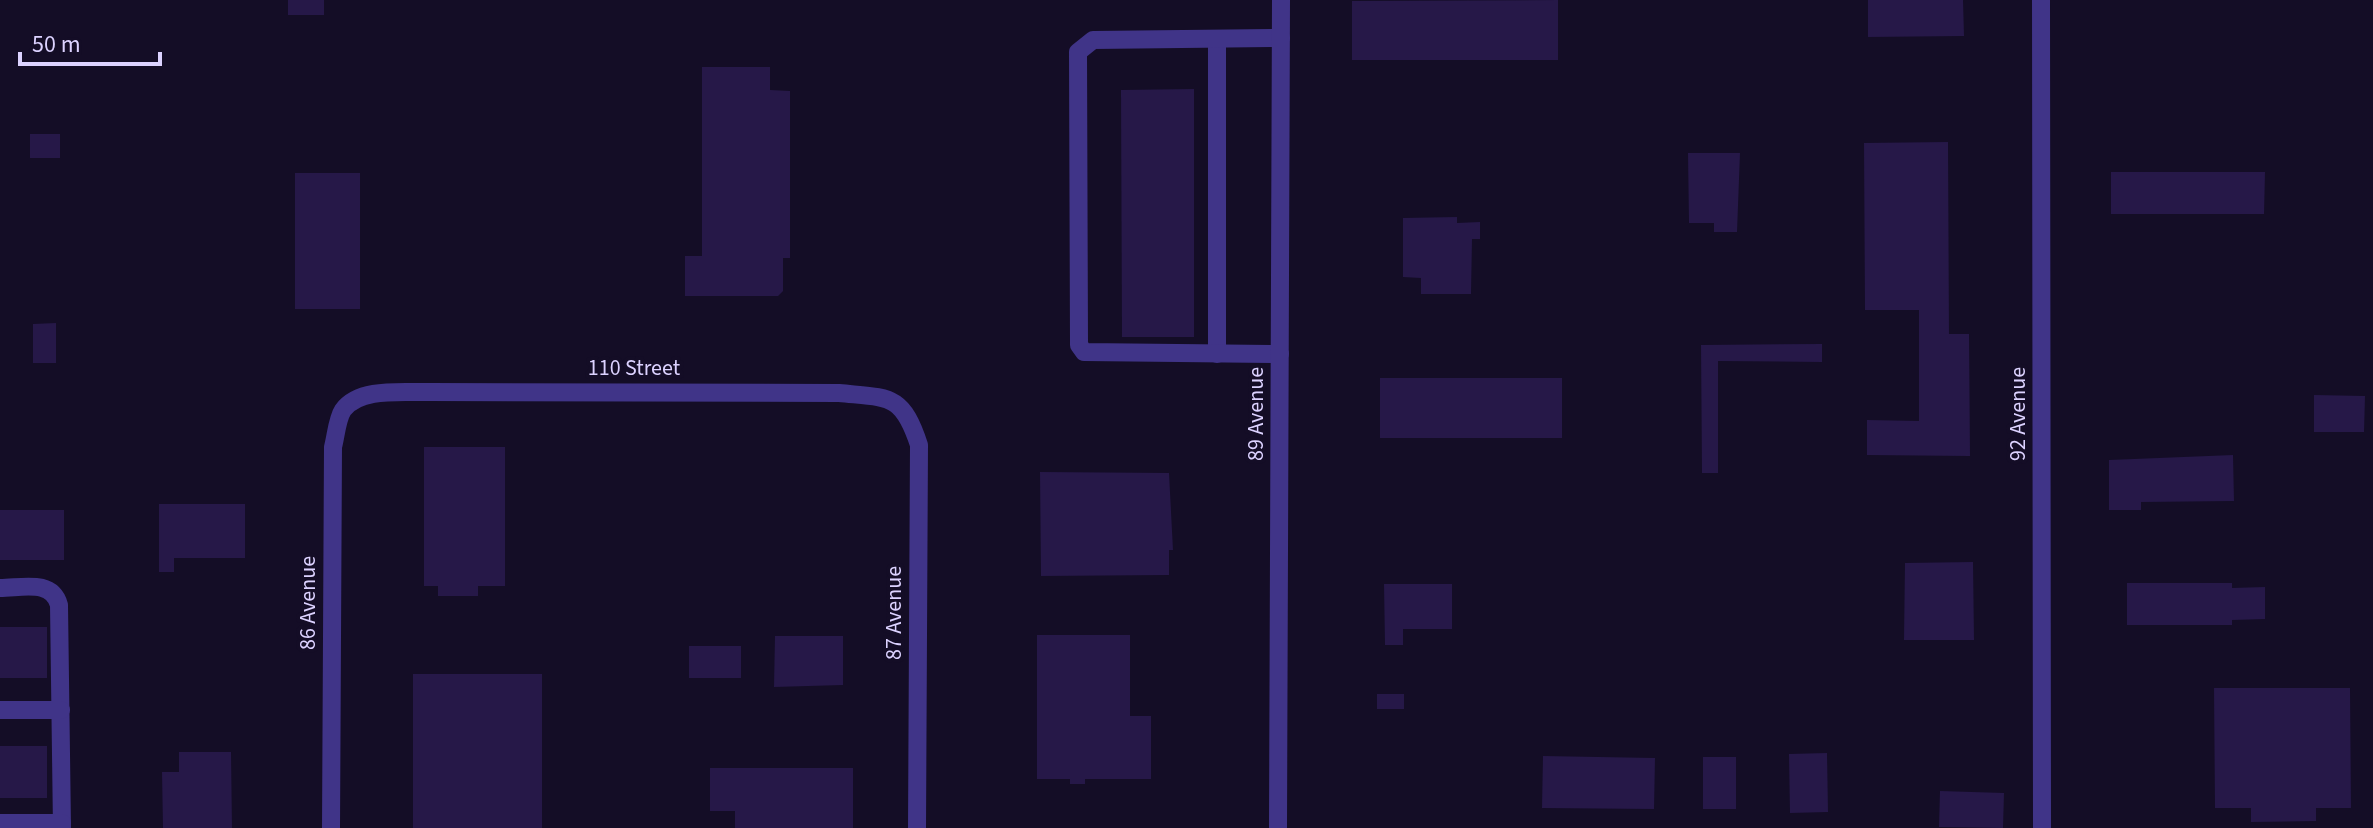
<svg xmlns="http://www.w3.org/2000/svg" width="2373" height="828" viewBox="0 0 2373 828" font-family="'Source Sans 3',sans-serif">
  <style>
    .building { fill: #261848 }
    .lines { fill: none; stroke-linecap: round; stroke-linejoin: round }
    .minor { stroke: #403488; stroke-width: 18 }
    .labels { text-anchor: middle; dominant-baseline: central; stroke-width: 8; stroke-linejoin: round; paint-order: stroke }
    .street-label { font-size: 22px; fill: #dcd2ff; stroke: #140d26 }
  </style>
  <rect width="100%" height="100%" fill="#140d26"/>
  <g class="building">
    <rect x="288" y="0" width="36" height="15"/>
    <polygon points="1558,0 1558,60 1352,60 1352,1"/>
    <polygon points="1868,0 1963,0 1964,36 1868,37"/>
    <polygon points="702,67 770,67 770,90 790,91 790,258 783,258 783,291 778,296 685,296 685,256 702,256"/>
    <polygon points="1194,89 1194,337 1122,337 1121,90"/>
    <rect x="30" y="134" width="30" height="24"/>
    <polygon points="1948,142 1949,334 1969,334 1970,456 1867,455 1867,420 1919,421 1919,310 1865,310 1864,143"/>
    <polygon points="1688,153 1740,153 1737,232 1714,232 1714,223 1689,223"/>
    <polygon points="2111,172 2265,172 2264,214 2111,214"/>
    <rect x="295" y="173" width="65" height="136"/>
    <polygon points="1457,217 1457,223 1480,222 1480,239 1472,239 1471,294 1421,294 1421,278 1403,277 1403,218"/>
    <polygon points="56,323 56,363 33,363 33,324"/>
    <polygon points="1822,344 1822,362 1718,361 1718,473 1702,473 1701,345"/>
    <rect x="1380" y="378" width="182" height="60"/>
    <polygon points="2314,395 2365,396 2364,432 2314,432"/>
    <polygon points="424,447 505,447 505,586 478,586 478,596 438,596 438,586 424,586"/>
    <polygon points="2233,455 2234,501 2141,502 2141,510 2109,510 2109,460"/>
    <polygon points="1040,472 1169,473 1173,550 1169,550 1169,575 1041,576"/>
    <polygon points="159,504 245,504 245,558 174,558 174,572 159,572"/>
    <rect x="0" y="510" width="64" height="50"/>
    <polygon points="1973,562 1974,640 1904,640 1905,563"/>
    <polygon points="2127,583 2232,583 2232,588 2265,587 2265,619 2232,620 2232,625 2127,625"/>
    <polygon points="1384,584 1452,584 1452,629 1403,629 1403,645 1385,645"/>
    <rect x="0" y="627" width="47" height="51"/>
    <polygon points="1037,635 1130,635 1130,716 1151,716 1151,779 1085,779 1085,784 1070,784 1070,779 1037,779"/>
    <polygon points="775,636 843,636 843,685 774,687"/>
    <rect x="689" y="646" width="52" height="32"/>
    <rect x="413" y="674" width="129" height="154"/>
    <polygon points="2214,688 2350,688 2351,808 2316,808 2316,821 2251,822 2251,808 2215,808"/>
    <rect x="1377" y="694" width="27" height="15"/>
    <rect x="0" y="746" width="47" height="52"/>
    <polygon points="179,752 231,752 232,828 163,828 162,772 179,772"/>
    <polygon points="1827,753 1828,812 1790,813 1789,754"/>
    <polygon points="1543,756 1655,758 1654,809 1542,808"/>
    <rect x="1703" y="757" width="33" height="52"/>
    <polygon points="710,768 853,768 853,828 735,828 735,811 710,811"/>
    <polygon points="1940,791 2004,793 2003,828 1939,827"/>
  </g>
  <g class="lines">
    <g class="minor">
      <polyline points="2041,0 2042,828"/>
      <polyline points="1217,354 1217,39"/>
      <polyline points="1280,354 1084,352 1079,345 1078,52 1093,40 1281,38"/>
      <path d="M 0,588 C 22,588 52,579 59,605 L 62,828"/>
      <polyline points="0,710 61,710"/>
      <polyline points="0,823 62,823"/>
      <path d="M 331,828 L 333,447 C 336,436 337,419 343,410 C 360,387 403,393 428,392 L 839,393 C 889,398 902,393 919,445 L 917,828"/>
      <polyline points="1278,828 1281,0"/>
    </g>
  </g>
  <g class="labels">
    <g class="street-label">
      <text x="634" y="368">110 Street</text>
      <text transform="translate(1256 414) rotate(-90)">89 Avenue</text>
      <text transform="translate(2018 414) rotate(-90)">92 Avenue</text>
      <text transform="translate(308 603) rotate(-90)">86 Avenue</text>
      <text transform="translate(894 613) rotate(-90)">87 Avenue</text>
    </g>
  </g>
  <path d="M20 52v12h140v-12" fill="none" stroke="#dcd2ff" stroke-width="4"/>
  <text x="32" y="52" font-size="24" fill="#dcd2ff" stroke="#140d26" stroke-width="6" paint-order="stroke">50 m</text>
</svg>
